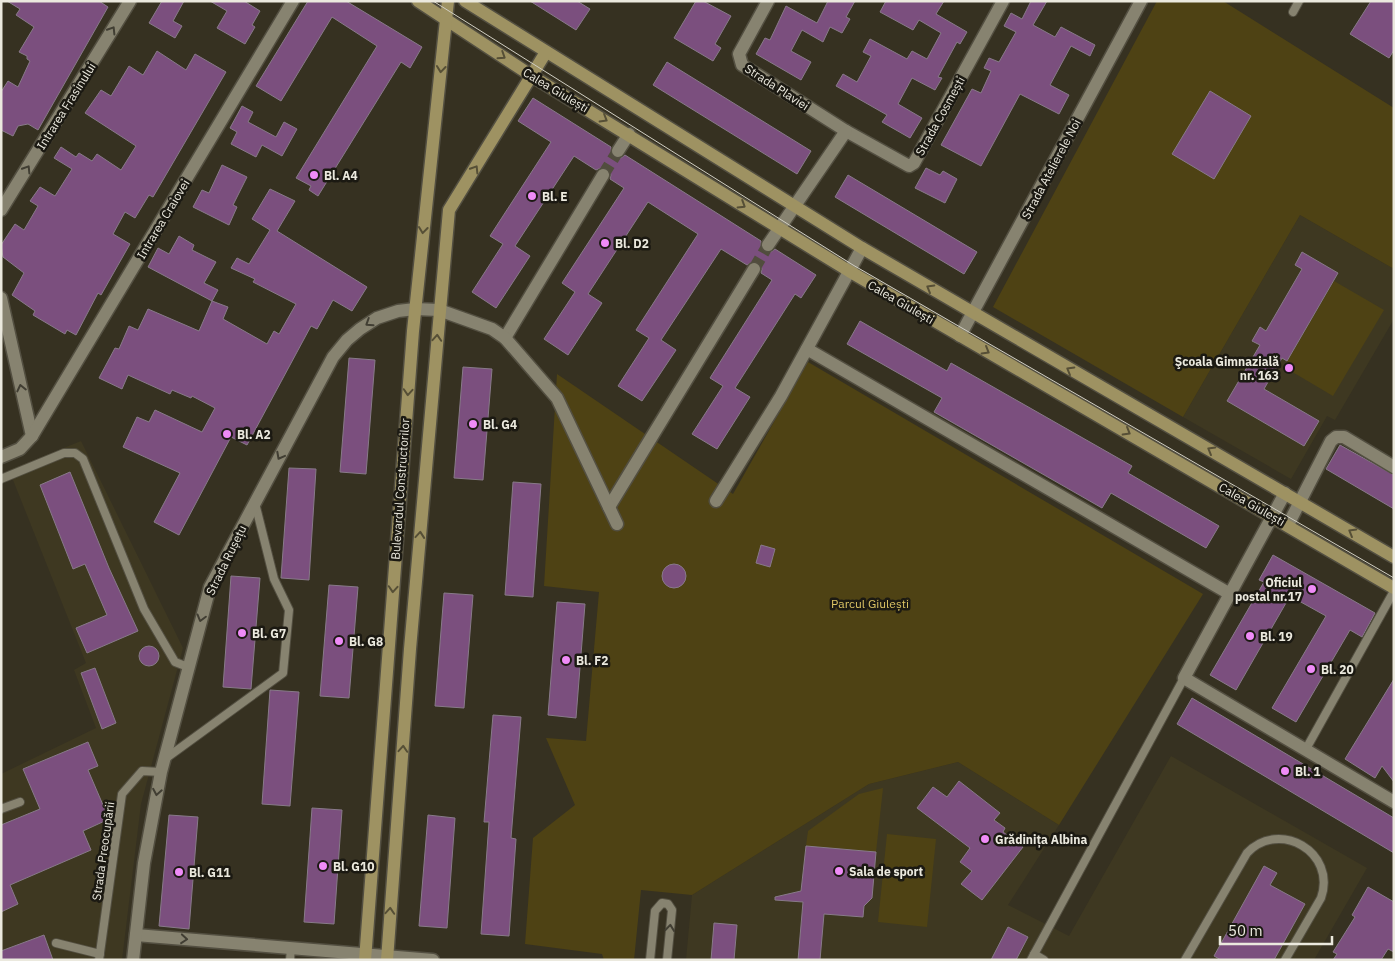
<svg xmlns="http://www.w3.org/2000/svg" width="1395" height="961" viewBox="0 0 1395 961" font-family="'IBM Plex Sans',sans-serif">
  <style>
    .built { fill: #3e3821 }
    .green { fill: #4e4214 }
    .building { fill: #7b4f7e; stroke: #887a89 }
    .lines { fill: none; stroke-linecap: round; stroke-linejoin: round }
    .street-tunnel { stroke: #514d3d; stroke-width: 12; stroke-dasharray: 12 6; stroke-linecap: butt }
    .lane-casing { stroke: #534f41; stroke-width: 10 }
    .street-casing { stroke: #534f41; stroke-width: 15 }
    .secondary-casing { stroke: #534f41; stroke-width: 15 }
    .lane { stroke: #878370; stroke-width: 8 }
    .street { stroke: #878370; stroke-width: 12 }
    .secondary { stroke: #9e9262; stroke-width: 12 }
    .tram { stroke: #d1cfc3; stroke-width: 1 }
    .oneway { stroke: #413e33 }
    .oneway2 { stroke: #564f36 }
    .poi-dot { fill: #ef8bf7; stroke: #1b1912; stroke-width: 2 }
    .labels { text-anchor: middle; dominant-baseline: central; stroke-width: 5; stroke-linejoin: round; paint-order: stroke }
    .street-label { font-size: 12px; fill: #ebe9de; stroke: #1b1912 }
    .poi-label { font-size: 12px; font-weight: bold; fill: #ebe9de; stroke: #1b1912; text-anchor: start }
    .park-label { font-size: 12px; fill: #ddc464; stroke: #1b1912 }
  </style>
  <rect width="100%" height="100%" fill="#363121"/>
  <g class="built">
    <polygon points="1300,215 1394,269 1394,319 1335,420 1327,416 1291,479 1183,417"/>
    <polygon points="81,441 183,648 141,804 122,960 1,960 1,774 96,728 74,670 86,663 9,470"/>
    <polygon points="1171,756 1367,868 1314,960 686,960 692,895 869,784 958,762 1059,825 1008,905 1069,936"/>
  </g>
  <g class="green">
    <polygon points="1157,1 1223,1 1394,108 1394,269 1300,215 1183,417 993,307"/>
    <polygon points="1334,281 1384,310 1333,396 1284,367"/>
    <polygon points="808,362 1203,594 1059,825 958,762 869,784 692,895 641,890 634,960 604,960 602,954 525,944 533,838 575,805 546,738 586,741 599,592 544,586 557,374 733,494"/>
    <polygon points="883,788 876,852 806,846 808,831 859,794"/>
    <polygon points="887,834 936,839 927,927 878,922"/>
  </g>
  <g class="building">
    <polygon points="7,1 99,1 108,7 38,130 28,124 18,126 13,136 1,130 1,92 8,81 18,87 30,61 27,59 27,56 19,52 34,27 16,15 20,9"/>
    <polygon points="162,1 184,1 173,21 182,26 175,38 149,23"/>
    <polygon points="210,1 244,1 260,11 252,25 255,27 245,44 217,28 227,11"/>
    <polygon points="308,1 346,1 422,47 410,68 401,62 318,196 309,190 311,186 296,178 377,46 332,17 281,101 256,86"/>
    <polygon points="530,1 577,1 590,9 576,30"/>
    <polygon points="696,1 703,1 731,16 715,44 721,48 713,61 674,38"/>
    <polygon points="828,1 855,1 846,17 850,19 842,33 830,27 823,42 802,30 791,51 811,62 801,80 756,54 765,38 770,40 786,6 817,23"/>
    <polygon points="886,1 944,1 936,14 967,32 960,44 957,42 938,77 942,78 935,90 912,78 898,104 922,118 910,138 882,122 887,115 836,86 843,74 857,82 871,56 863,52 870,39 907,59 912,51 927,59 941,33 919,20 913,30 880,12"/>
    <polygon points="1031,1 1047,1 1033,25 1055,37 1061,27 1095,45 1090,56 1071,46 1050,85 1069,95 1059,114 1020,94 981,166 941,145 972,89 981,93 991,71 984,68 989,58 999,62 1016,32 1004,26 1011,13 1022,19"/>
    <polygon points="1371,1 1394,1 1394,50 1389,58 1350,34"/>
    <polygon points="157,51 186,70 195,54 226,72 153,197 149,195 135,218 125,212 113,234 130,244 101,295 98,293 76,335 67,330 65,334 33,315 35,311 12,295 24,273 3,257 1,245 15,224 24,230 38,206 30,201 40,187 55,196 72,169 54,158 61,147 76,157 79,153 92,161 97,154 121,170 136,146 85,113 101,90 111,96 129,66 143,75"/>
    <polygon points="667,62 811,151 797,174 653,85"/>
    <polygon points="1210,91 1251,116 1214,179 1172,154"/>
    <polygon points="533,98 611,147 611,154 614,158 621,158 625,155 761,241 761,248 764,252 771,252 775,249 816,275 801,298 795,294 735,388 750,397 717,449 692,434 723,386 710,378 772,280 761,273 762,269 759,262 754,261 747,265 721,249 661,340 676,350 642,401 618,386 649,338 636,330 698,234 648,202 588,294 602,303 568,355 544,339 575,292 562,283 624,188 610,179 611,175 608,168 603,167 596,170 574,156 515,246 530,256 496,308 472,292 503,244 490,236 551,142 518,121"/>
    <polygon points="242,106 253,112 248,122 276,137 284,122 297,129 282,156 262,145 256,157 231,144 237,132 230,128"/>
    <polygon points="222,165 247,177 233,205 237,207 229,225 193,207 202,190 209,193"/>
    <polygon points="926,168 940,175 943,171 957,179 945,203 915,188"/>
    <polygon points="848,175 977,252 964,274 835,197"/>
    <polygon points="270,189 295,201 277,231 367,287 352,311 333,300 317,329 311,326 247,445 231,437 179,535 154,522 180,473 123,447 137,417 149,422 155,410 202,432 215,408 192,396 191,398 172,390 170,394 128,375 122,389 99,378 115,348 119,349 129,326 138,330 148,309 199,331 212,301 228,307 223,319 267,344 274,331 279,334 296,304 253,282 255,279 231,268 237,258 249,264 270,230 252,219"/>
    <polygon points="179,236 194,245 192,250 216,262 204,283 218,290 212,301 148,267 158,248 169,254"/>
    <polygon points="1302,252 1338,273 1287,361 1282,358 1264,389 1319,421 1304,446 1227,401 1260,345 1252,341 1260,327 1266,331 1302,269 1295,265"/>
    <polygon points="860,321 947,371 951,363 1132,466 1128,473 1219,526 1206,548 1111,493 1102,508 934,412 942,398 847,344"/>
    <polygon points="349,358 375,360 366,474 340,472"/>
    <polygon points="463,367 492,369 483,480 454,478"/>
    <polygon points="1340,445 1394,475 1394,509 1326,469"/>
    <polygon points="289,468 316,469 309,580 281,578"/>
    <polygon points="70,472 109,568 138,631 87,653 76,628 107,615 85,564 73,569 40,485"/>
    <polygon points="513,482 541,484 533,597 505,595"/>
    <polygon points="761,545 775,549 770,567 756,563"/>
    <polygon points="1273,555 1375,613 1362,637 1350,630 1296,722 1272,708 1326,616 1290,596 1236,690 1210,675 1264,582 1259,580"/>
    <circle cx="674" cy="576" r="12"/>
    <polygon points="231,576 260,578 251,689 223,687"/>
    <polygon points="329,585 358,587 349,698 320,696"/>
    <polygon points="444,593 473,595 464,708 435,706"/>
    <polygon points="557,602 585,604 576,718 548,715"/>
    <circle cx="149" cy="656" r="10"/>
    <polygon points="95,668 116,723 102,729 81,673"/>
    <polygon points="1394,679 1394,782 1382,766 1375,778 1345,759"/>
    <polygon points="270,690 299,692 290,806 262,804"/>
    <polygon points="1192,698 1394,818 1394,853 1177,724"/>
    <polygon points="493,715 521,717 511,838 516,839 509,936 481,934 489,822 484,822"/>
    <polygon points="88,742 98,766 88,770 109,819 83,831 91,850 10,885 18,904 1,912 1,825 40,809 23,769"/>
    <polygon points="959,781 1000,813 994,820 1005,828 1003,832 1023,847 982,900 961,884 972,871 960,862 970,848 917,808 933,787 947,797"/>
    <polygon points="312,808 342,810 334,924 304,922"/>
    <polygon points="169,815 198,817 189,929 159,926"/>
    <polygon points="428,815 455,818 447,928 419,926"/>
    <polygon points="806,846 876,852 872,898 864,906 863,917 824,914 820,960 798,960 803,902 775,900 775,897 801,891"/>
    <polygon points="1264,866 1277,873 1270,885 1305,904 1274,960 1221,960 1214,956"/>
    <polygon points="1368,887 1394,902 1394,952 1388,949 1381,960 1333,960 1337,954 1333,952 1355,917 1352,915"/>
    <polygon points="714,923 737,925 734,960 711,960"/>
    <polygon points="1008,927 1028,937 1016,960 991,960"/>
    <polygon points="44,935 53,960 1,960 1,951"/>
  </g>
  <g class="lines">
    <g class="street-tunnel">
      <polyline points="603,175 618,151"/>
      <polyline points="754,269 768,245"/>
    </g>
    <defs>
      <g id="lane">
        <polyline points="1293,12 1299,1"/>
        <polyline points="1,479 64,453 75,453 83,459 144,609 175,662 188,667"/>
        <polyline points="1306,749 1394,591"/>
        <polyline points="165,759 283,673 289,610 274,579 255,503"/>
        <polyline points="1,809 20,802"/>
        <polyline points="56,943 100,954"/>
        <polyline points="1034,954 1044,960"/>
        <polyline points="99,960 122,794 142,771 161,772"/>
        <polyline points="290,960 291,948"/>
        <polyline points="650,960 655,911 662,903 668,904 672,910 667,960"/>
        <polyline points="1031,960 1184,678"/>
        <path d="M 1185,960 L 1247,853 C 1279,819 1337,852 1321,898 L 1285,960"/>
      </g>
      <g id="street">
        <polyline points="768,1 739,54 742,65 846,131 909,166 914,163 1003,1"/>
        <polyline points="618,151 629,134"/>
        <polyline points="1,210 130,1"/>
        <polyline points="768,245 846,131"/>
        <polyline points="1,298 32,436"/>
        <polyline points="960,336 1141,1"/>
        <polyline points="505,338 603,175"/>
        <polyline points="807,349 1230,594"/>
        <polyline points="1,457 20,449 32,436 293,1"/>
        <polyline points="1285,493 1184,678 1394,802"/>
        <polyline points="716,501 781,396 862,248"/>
        <polyline points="609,507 754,269"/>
        <polyline points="1288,525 1331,441 1336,437 1344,437 1394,467"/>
        <polyline points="136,935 433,960"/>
        <polyline points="133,960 144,863 161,772 210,587 333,357 347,340 360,329 377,318 398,311 415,309 439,310 492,329 505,338 557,398 617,524"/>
      </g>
      <g id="secondary">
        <polyline points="418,1 532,76 849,271 1394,588"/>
        <polyline points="465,1 862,248 1394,557"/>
        <polyline points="365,960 413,331 448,1"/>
        <polyline points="387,960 410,649 449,210 546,52"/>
      </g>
    </defs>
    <use href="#lane" class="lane-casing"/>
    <use href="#street" class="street-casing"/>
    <use href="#secondary" class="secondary-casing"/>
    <use href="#lane" class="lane"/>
    <use href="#street" class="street"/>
    <use href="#secondary" class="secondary"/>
    <polyline class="tram" points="433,1 853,265 1394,578"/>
  </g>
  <defs><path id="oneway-chevron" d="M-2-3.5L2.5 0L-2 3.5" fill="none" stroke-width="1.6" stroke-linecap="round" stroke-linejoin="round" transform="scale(1.25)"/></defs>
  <g class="oneway">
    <use href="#oneway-chevron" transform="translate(112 30) rotate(-58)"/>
    <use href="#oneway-chevron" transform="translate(27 169) rotate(-58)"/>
    <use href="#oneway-chevron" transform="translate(369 323) rotate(147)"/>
    <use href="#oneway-chevron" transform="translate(21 388) rotate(-103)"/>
    <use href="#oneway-chevron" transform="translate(280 456) rotate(118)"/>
    <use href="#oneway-chevron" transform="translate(201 618) rotate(105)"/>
    <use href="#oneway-chevron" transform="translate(157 792) rotate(100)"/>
    <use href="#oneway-chevron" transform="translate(670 928) rotate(-84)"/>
    <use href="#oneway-chevron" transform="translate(184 939) rotate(5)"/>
  </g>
  <g class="oneway2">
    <use href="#oneway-chevron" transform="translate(502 56) rotate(33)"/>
    <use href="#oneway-chevron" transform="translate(441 69) rotate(96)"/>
    <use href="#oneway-chevron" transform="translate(604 119) rotate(31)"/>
    <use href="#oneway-chevron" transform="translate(475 169) rotate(-58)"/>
    <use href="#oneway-chevron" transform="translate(742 205) rotate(32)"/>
    <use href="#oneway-chevron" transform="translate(423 230) rotate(97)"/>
    <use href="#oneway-chevron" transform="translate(930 288) rotate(-150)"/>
    <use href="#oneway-chevron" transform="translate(437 338) rotate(-86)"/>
    <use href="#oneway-chevron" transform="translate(986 351) rotate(30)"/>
    <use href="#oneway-chevron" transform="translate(1070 370) rotate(-150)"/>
    <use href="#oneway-chevron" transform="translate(408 392) rotate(94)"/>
    <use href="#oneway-chevron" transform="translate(1127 432) rotate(30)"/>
    <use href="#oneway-chevron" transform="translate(1211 450) rotate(-150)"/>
    <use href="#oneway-chevron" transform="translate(1352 532) rotate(-150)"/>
    <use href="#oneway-chevron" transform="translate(420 535) rotate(-85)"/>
    <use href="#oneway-chevron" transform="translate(393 589) rotate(94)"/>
    <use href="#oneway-chevron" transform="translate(403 749) rotate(-86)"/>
    <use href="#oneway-chevron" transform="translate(390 911) rotate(-86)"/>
  </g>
  <g class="poi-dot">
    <circle cx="314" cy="175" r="5"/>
    <circle cx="532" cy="196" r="5"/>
    <circle cx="605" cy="243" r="5"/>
    <circle cx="1289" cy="368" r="5"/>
    <circle cx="473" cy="424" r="5"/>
    <circle cx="227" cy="434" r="5"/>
    <circle cx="1312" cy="589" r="5"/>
    <circle cx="242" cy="633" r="5"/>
    <circle cx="1250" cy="636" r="5"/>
    <circle cx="339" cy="641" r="5"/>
    <circle cx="566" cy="660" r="5"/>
    <circle cx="1311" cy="669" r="5"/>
    <circle cx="1285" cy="771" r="5"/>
    <circle cx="985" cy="839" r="5"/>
    <circle cx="323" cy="866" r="5"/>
    <circle cx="839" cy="871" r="5"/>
    <circle cx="179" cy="872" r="5"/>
  </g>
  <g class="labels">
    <g class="street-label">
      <text transform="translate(777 87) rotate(33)">Strada Plaviei</text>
      <text transform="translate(556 90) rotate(31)">Calea Giulești</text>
      <text transform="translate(66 106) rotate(-58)">Intrarea Frasinului</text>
      <text transform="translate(940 116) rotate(-61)">Strada Cosmești</text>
      <text transform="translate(1051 169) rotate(-62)">Strada Atelierele Noi</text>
      <text transform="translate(163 219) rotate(-59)">Intrarea Craiovei</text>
      <text transform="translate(901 302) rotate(30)">Calea Giulești</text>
      <text transform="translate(400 489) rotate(-86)">Bulevardul Constructorilor</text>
      <text transform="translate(1252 504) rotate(30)">Calea Giulești</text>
      <text transform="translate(226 560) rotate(-64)">Strada Rușețu</text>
      <text transform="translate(103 851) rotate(-82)">Strada Preocupării</text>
    </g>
    <g class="poi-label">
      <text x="324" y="175">Bl. A4</text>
      <text x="542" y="196">Bl. E</text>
      <text x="615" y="243">Bl. D2</text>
      <text x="1279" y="361" text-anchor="end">Şcoala Gimnazială<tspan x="1279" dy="14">nr. 163</tspan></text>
      <text x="483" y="424">Bl. G4</text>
      <text x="237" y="434">Bl. A2</text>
      <text x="1302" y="582" text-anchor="end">Oficiul<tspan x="1302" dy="14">postal nr.17</tspan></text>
      <text x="252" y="633">Bl. G7</text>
      <text x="1260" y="636">Bl. 19</text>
      <text x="349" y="641">Bl. G8</text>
      <text x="576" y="660">Bl. F2</text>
      <text x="1321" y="669">Bl. 20</text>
      <text x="1295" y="771">Bl. 1</text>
      <text x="995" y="839">Grădinița Albina</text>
      <text x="333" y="866">Bl. G10</text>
      <text x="849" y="871">Sala de sport</text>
      <text x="189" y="872">Bl. G11</text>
    </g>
    <g class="park-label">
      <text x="870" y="603">Parcul Giulești</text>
    </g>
  </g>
  <rect width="1395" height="961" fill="none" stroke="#ebe9de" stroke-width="5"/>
  <path d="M1220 936v8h112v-8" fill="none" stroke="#ebe9de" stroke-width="2.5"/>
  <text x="1228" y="936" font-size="15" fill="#ebe9de" stroke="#1b1912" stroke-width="4" paint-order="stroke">50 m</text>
</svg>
